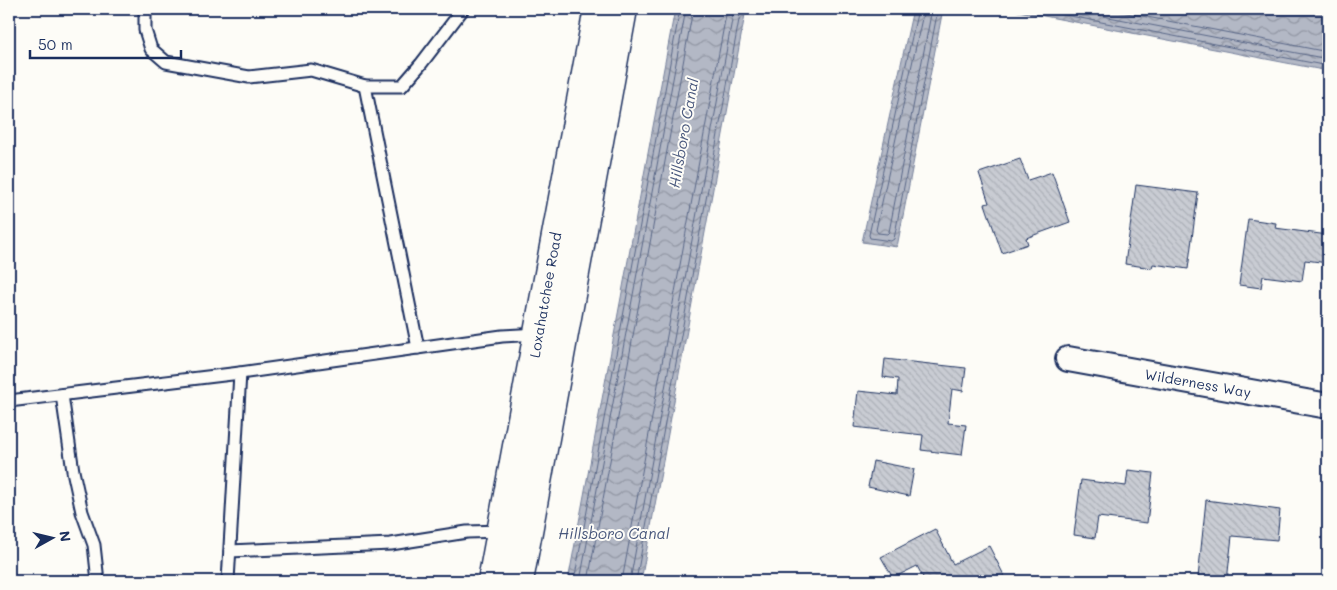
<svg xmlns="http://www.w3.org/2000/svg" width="1337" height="590" viewBox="0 0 1337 590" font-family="Mali,sans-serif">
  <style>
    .water { fill: url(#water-waves); stroke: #76819c }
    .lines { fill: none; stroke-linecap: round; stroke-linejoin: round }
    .shore { stroke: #586687; stroke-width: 1 }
    .building { fill: url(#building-back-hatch); stroke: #1b2f5e }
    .lane-casing { stroke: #1b2f5e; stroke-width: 15 }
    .street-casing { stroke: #1b2f5e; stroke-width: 28 }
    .secondary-casing { stroke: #1b2f5e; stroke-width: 31 }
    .lane { stroke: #fdfcf7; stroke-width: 11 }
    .street { stroke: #fdfcf7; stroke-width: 24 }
    .secondary { stroke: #fdfcf7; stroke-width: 28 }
    .labels { text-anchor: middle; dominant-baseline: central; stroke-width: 4; stroke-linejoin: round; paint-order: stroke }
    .street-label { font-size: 14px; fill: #1b2f5e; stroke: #fdfcf7 }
    .water-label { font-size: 15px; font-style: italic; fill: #49587d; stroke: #fdfcf7 }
  </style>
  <defs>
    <pattern id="water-waves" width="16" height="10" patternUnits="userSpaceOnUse" patternTransform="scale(1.25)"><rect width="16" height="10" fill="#b3b8c5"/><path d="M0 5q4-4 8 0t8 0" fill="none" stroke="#9196a3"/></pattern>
    <pattern id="building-back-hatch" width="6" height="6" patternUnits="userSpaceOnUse" patternTransform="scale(1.25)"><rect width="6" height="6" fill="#c9ccd3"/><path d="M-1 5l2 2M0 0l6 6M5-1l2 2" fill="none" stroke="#acb0b8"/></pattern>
  </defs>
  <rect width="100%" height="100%" fill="#fdfcf7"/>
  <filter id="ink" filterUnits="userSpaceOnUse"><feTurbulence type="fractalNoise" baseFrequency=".02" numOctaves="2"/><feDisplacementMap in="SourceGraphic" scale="10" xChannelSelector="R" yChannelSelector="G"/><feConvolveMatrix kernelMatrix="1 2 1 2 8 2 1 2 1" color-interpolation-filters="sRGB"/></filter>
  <g filter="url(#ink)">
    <g class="water">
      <polygon points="675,9 746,9 641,581 568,581"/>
      <polygon points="913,9 943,9 897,247 862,242"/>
      <polygon points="1008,9 1328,9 1328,71"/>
    </g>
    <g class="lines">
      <g class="shore">
        <polyline points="918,9 869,235 870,238 891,241 894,239 938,9"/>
        <polyline points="924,9 876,230 878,233 887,234 889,232 932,9"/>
        <polyline points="1034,9 1328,66"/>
        <polyline points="1067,9 1328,59"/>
        <polyline points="1106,9 1328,52"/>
        <polyline points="574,581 680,9"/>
        <polyline points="580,581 686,9"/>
        <polyline points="588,581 693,9"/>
        <polyline points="622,581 727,9"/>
        <polyline points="630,581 734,9"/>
        <polyline points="636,581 741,9"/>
      </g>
    </g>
    <g class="building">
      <polygon points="1020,159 1028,180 1052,172 1070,222 1026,238 1028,244 1002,253 985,204 989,203 979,173"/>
      <polygon points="1136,185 1198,193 1188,269 1153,264 1152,268 1125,264"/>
      <polygon points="1248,219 1276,223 1275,228 1328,235 1328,263 1305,260 1302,281 1263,276 1261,288 1239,285"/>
      <polygon points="885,359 966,368 963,391 952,389 948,423 966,425 962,455 921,450 923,435 854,427 858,391 897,395 898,379 883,377"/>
      <polygon points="873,461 914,469 909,496 868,487"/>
      <polygon points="1128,470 1153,473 1147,523 1098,517 1095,538 1074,535 1081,480 1126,486"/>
      <polygon points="1206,500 1280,510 1277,540 1232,536 1227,581 1198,578"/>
      <polygon points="935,529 953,564 989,546 1007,581 925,581 917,566 893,578 881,557"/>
    </g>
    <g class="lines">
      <defs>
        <g id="lane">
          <polyline points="145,9 145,30 151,49 166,62 249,77 311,70 365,86 402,86 421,64 463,9"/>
          <polyline points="365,86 418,348"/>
          <polyline points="62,395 73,471 82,512 94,545 98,581"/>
          <polyline points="9,401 240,373 502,336 538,334"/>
          <polyline points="230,551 391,544 467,532 501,531"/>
          <polyline points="228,581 240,373"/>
        </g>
        <polyline id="street" points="1068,359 1328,406"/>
        <g id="secondary">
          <polyline points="492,581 598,9"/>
          <polyline points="519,581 623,9"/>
        </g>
      </defs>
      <use href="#lane" class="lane-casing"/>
      <use href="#street" class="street-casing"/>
      <use href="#secondary" class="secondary-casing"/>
      <use href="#lane" class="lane"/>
      <use href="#street" class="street"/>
      <use href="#secondary" class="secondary"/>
    </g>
  </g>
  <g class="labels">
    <g class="street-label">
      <text transform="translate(545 295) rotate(-80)">Loxahatchee Road</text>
      <text transform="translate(1198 383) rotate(10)">Wilderness Way</text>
    </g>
    <g class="water-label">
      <text transform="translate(683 133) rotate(-80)">Hillsboro Canal</text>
      <text x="614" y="533">Hillsboro Canal</text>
    </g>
  </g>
  <rect width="1337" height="590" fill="none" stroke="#fdfcf7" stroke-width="30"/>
  <rect x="15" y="15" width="1307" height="560" fill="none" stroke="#1b2f5e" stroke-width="2" filter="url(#ink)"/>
  <g transform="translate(52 538) rotate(82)" stroke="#fdfcf7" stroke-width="4" paint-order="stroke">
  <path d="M0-4L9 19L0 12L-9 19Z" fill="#1b2f5e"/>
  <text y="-8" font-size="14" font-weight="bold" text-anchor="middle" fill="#1b2f5e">N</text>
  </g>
  <path d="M30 50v8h151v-8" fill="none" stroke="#1b2f5e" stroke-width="2.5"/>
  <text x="38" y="50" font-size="15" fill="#1b2f5e" stroke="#fdfcf7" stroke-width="4" paint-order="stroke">50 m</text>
</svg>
